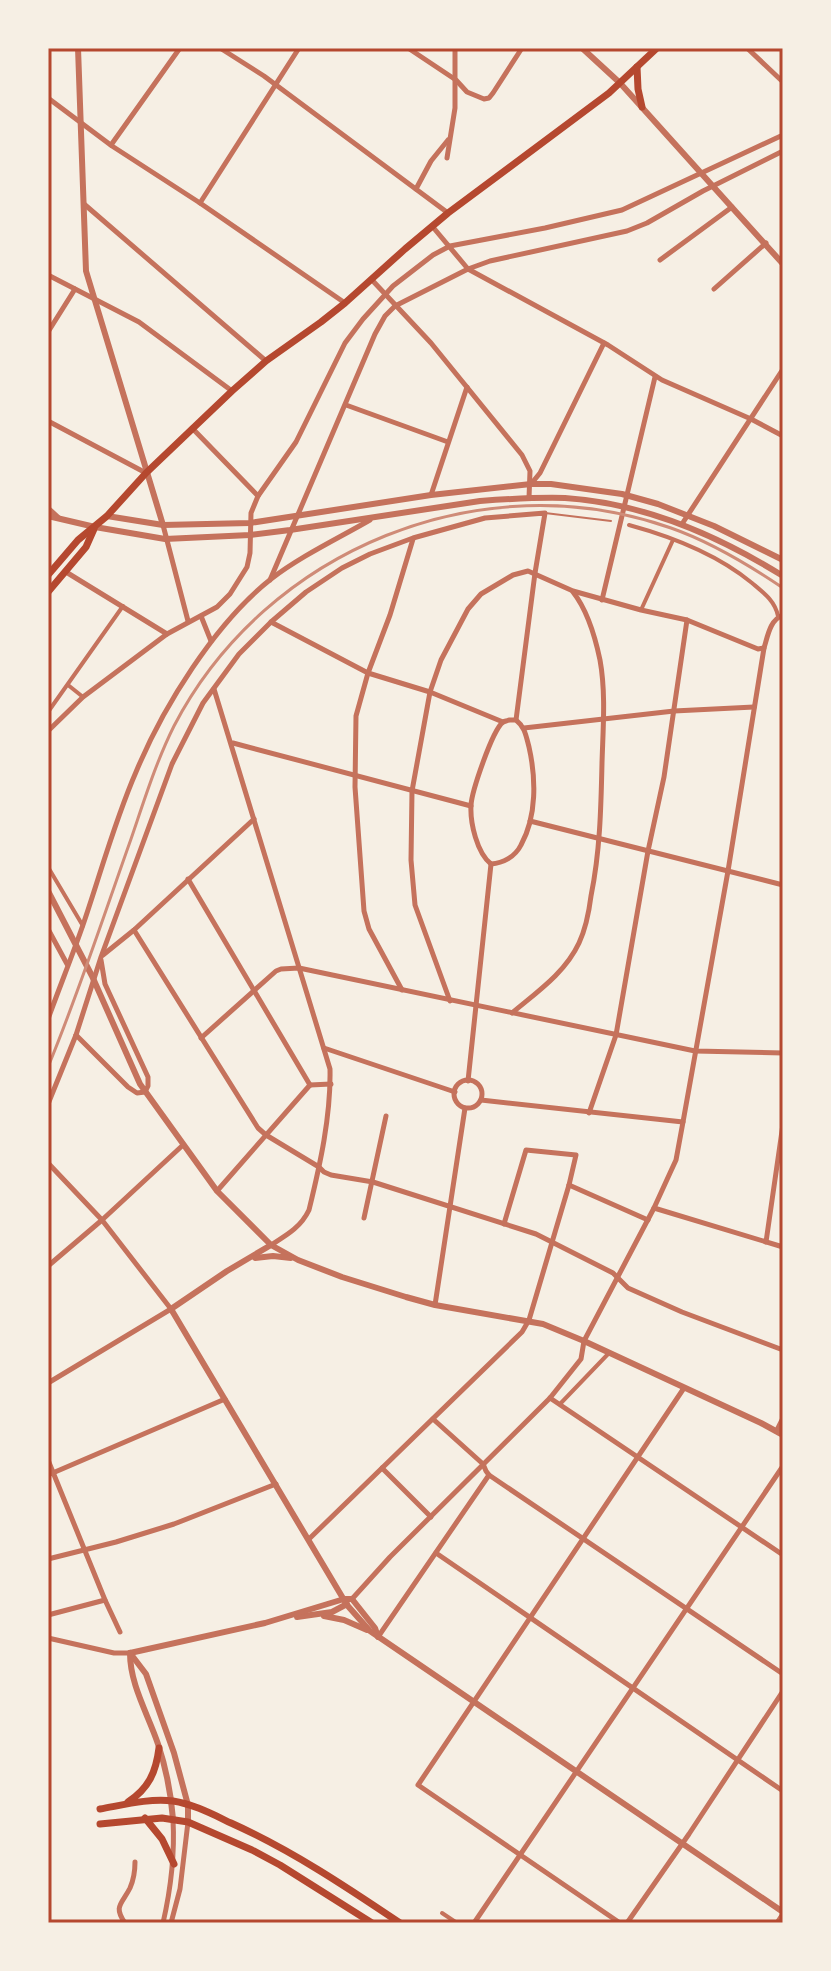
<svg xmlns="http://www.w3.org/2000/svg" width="831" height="1971" viewBox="0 0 831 1971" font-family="Manrope,sans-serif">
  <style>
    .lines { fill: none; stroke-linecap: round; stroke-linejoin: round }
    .service { stroke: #c5725c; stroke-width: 2 }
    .pedestrian { stroke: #c5725c; stroke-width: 4 }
    .minor { stroke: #c5725c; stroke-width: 5 }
    .tertiary { stroke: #c5725c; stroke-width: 6 }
    .secondary { stroke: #b5482f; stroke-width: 7 }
    .rail { stroke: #cf8b77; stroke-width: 3 }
    .neatline { fill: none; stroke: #b5482f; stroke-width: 3 }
  </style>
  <rect width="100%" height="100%" fill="#f6efe4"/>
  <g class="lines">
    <polyline class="service" points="545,513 611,521"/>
    <g class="pedestrian">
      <path d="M 629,525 C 673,537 717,554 752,583 C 764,593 775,601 778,616"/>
      <polyline points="641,610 673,540"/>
      <polyline points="68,685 83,697"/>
      <polyline points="48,712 123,606"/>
      <polyline points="48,867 83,926"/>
      <polyline points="560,1404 609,1353"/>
      <polyline points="442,1913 457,1923"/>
    </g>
    <g class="minor">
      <polyline points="220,48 264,76 448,213"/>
      <polyline points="408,48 456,80 467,92 484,99 489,98 493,93 522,48"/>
      <polyline points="747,48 783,82"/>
      <polyline points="48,98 112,146 200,203 345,303"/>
      <polyline points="111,145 180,48"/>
      <polyline points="447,158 455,108 455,48"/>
      <polyline points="416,189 431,161 448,140"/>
      <polyline points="200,203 299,48"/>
      <polyline points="84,204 266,361"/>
      <polyline points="432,226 468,269 608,345 662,380 751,419 783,436"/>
      <polyline points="660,260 732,207"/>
      <polyline points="48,275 139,322 232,391"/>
      <polyline points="372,280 431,343 522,455 530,471 529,498"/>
      <polyline points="714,289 766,243"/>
      <polyline points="48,332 75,289"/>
      <polyline points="346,405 448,442"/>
      <polyline points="48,421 146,473"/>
      <polyline points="192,428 258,496"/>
      <polyline points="531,484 540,473 604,343"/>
      <polyline points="431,495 467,387"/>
      <polyline points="48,508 59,518"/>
      <polyline points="682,524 783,369"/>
      <polyline points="163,525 188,621"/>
      <polyline points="66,572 167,634"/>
      <polyline points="270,580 375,334 385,316 395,306 468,269 490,261 627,231 647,223 703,191 783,151"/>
      <polyline points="602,600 655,377"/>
      <polyline points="201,616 211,641"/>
      <polyline points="271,622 368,673 430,692 503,722"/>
      <path d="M 214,689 L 330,1069 C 331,1116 320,1165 309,1210 C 301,1227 287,1235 271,1245"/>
      <path d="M 509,720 L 516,720 C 525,727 526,736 529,747 C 536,778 537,816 521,845 C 515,857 503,863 491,864 C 477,853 470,823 471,805 C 472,791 492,731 503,722 C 505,721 507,721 509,720 Z"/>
      <polyline points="524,728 674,711 754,707"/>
      <polyline points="48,731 83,697 167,634 217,607 230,594 247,567 250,553 251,513 258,496 296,442 345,343 363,319 393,286 433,255 450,246 545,228 622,210 783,135"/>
      <polyline points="233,743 471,806"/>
      <polyline points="530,821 783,885"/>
      <polyline points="188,879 310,1085"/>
      <polyline points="48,929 67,964"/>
      <polyline points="134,930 258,1128 266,1135 319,1167 324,1172 331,1175 373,1182 536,1234 613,1273 628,1288 682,1312 783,1350"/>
      <polyline points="103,955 134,930 254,819"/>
      <polyline points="402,990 369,929 364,911 355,787 356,716 368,673 390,615 413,539"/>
      <polyline points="450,1001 415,905 411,860 412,791 430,692 441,660 468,609 481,594 513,575 528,571 573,591 641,610 687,620 758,649 764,648"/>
      <path d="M 512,1013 C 537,992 565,973 579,943 C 586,928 589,912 591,896 C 600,852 601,808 602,763 C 603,729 606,693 600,660 C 595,636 588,611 573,592"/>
      <path d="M 48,1019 C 60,986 73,954 84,922 C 101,872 115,820 136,772 C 163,707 215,623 271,579 C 301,556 337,539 370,520"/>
      <polyline points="76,1035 128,1087 137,1093 145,1092 148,1086 148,1077 105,984 101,960"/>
      <polyline points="201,1038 276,971 281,969 299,968 695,1051 783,1053"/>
      <polyline points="324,1048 455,1092"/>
      <circle cx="468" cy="1094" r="14"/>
      <polyline points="468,1081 491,864"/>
      <polyline points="310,1085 331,1084"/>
      <polyline points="481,1100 683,1122"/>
      <polyline points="48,1104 76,1035 101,957 172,764 203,703 239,654 271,622 306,592 342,568 370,554 413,538 485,518 545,513 535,573 516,720"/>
      <polyline points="589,1113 616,1035 648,851 664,777 687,620"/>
      <polyline points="48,1163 102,1220 171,1309 48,1383"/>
      <polyline points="569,1185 648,1220"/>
      <polyline points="217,1191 310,1085"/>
      <polyline points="654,1208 783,1247"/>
      <polyline points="364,1218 386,1116"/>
      <polyline points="766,1242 783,1124"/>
      <polyline points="48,1266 102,1220 183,1145"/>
      <polyline points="435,1305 465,1108"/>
      <polyline points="550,1398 783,1555"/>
      <polyline points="433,1419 483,1464 486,1471 489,1475 783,1674"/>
      <polyline points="48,1460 105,1600 120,1632"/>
      <polyline points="382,1468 431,1517"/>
      <polyline points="48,1475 225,1399"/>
      <polyline points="309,1539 522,1332 529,1320 569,1185 576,1155 526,1150 504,1224"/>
      <polyline points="436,1553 783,1791"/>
      <polyline points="48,1559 116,1542 174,1524 276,1484"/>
      <path d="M 352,1599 L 390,1557 L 550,1398 L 581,1359 L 584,1341 L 654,1208 L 670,1173 L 676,1160 L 683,1122 L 728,871 L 764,648 C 768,635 770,620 783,615"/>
      <polyline points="48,1615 105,1600"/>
      <polyline points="378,1637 489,1475"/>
      <polyline points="48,1638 114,1653 130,1653"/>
      <path d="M 125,1923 C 113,1906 122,1904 130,1888 C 134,1879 135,1871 135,1862"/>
      <path d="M 163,1923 C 171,1888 175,1856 173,1820"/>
      <polyline points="171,1923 180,1889 188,1822"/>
      <polyline points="474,1923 783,1466"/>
      <polyline points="620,1923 418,1785 684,1388"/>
      <polyline points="627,1923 689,1834 783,1691"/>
      <polyline points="777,1923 783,1914"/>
    </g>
    <g class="tertiary">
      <polyline points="78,48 86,271 163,525"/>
      <polyline points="582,48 620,83 783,264"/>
      <path d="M 48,516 L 95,527 L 165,539 L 250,535 L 290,530 L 480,501 C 508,499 537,497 565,498 C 644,503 717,535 783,576"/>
      <polyline points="107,516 163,525 250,523 431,495 531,484 551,484 622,494 658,504 714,526 783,560"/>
      <polyline points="48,891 92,976 140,1084 217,1191 271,1245 298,1260 342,1277 406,1297 435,1305 543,1324 584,1341 761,1423 783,1435"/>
      <polyline points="271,1245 227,1271 171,1309 347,1605 370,1631 783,1912"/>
      <polyline points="255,1258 273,1256 291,1258"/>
      <polyline points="777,1431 783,1419"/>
      <polyline points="352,1599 375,1628 378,1637"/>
      <polyline points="324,1616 344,1620 367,1630"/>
      <polyline points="297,1617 332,1612 347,1604"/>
      <polyline points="130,1653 265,1623 344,1599 352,1599"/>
      <polyline points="130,1653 146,1674 174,1753 188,1805 188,1822"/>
      <path d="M 130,1653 C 130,1685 148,1714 158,1744 C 166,1768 171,1794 173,1819"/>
    </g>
    <g class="secondary">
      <polyline points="637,67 638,89 642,107"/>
      <polyline points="48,575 78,540 107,516 146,473 232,391 266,361 321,322 345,303 405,249 448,213 609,93 657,48"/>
      <polyline points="48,592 86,547 94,529"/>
      <path d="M 128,1802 C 149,1788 156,1772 159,1748"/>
      <path d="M 100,1809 C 123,1805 149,1798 173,1801 C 193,1804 212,1814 231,1823 C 291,1850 345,1886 400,1923"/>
      <polyline points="145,1818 162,1839 174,1864"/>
      <polyline points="100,1824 162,1818 188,1822 252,1850 280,1865 372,1923"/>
    </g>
    <path class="rail" d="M 48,1067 C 79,992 104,915 131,839 C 144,801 156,762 174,726 C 266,549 482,461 671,528 C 711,542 749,565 783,588"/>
  </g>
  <rect width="831" height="1971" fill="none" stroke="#f6efe4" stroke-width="100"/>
  <rect x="50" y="50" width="731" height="1871" class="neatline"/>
</svg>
